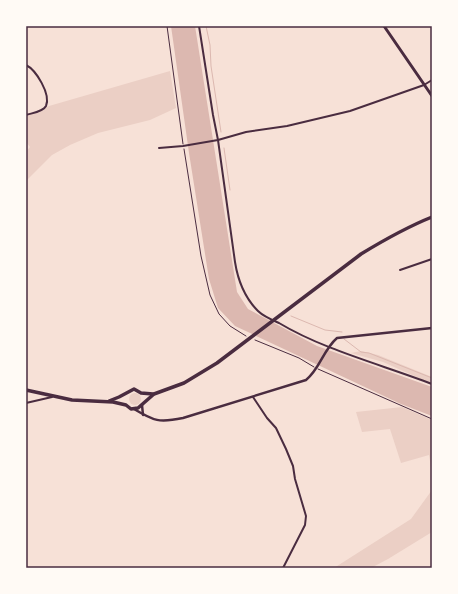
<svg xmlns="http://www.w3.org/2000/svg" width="458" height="594" viewBox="0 0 458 594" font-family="Barlow,sans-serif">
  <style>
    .green { fill: #ebcfc5 }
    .water { fill: #dcb8b0 }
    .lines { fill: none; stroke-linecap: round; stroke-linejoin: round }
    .stream { stroke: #dcb8b0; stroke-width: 1 }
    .path { stroke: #4a2c40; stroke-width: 1 }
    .minor { stroke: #4a2c40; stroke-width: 2 }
    .tertiary { stroke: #4a2c40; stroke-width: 2.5 }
    .primary { stroke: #4a2c40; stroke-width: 3 }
    .trunk { stroke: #4a2c40; stroke-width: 3.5 }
    .neatline { fill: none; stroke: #4a2c40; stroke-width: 1.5 }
  </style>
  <rect width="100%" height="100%" fill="#f7e1d7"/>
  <g class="green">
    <polygon points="170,71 176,108 150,120 98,133 70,145 52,155 26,181 26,152 30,147 27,143 26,144 26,116 49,106"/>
    <polygon points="361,351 378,355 432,377 432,384 383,362 351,353"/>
    <circle cx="135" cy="399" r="6"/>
    <polygon points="402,407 432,420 432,473 429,455 401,463 390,429 362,432 356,412"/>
    <polygon points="432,480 432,532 388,559 371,568 334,568 411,519 432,490"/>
  </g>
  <polygon class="water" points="171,26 195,26 237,292 248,309 317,346 432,387 432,416 401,404 235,326 218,308 209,279 189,153"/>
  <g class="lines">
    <g class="stream">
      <polyline points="206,26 210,45 211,66 221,132"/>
      <polyline points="224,148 230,190"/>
      <polyline points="291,316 325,330 342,332"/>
      <polyline points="344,339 361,352 369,353 432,378"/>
    </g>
    <g class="path">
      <polyline points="167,26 183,144"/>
      <polyline points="184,149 201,256 210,295 219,314 230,326 246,336"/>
      <polyline points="255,340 299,358 314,367"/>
      <polyline points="318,369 432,419"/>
    </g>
    <g class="minor">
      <path d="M 199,26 L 213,115 L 218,140 L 235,262 C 238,281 244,297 258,311 C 263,316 272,320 279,323 C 324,350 383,365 432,384"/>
      <path d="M 26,65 C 36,70 51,94 46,106 C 43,112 32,113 26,115"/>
      <polyline points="159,148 183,146 218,140 246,132 287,126 350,111 424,85 432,80"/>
      <polyline points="400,270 432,259"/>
      <polyline points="253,397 267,418 276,428 286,449 293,466 295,479 306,516 305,525 283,568"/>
      <polyline points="26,403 52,397"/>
    </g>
    <g class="tertiary">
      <polyline points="142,405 143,415"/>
      <path d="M 134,409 C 154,421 159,423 183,418 L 306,380 C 320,369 323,350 337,338 L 432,328"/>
    </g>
    <polyline class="primary" points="384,26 432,96"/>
    <g class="trunk">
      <path d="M 26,390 L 72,400 L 113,402 L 126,405 L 131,409 L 138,408 L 154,394 L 184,383 L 217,363 L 361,254 C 384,240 407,227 432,217"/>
      <polyline points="109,401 119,397 134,389 141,393 153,394"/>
    </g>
  </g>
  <rect width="458" height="594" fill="none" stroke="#fffaf5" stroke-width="54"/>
  <rect x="27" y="27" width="404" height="540" class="neatline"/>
</svg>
